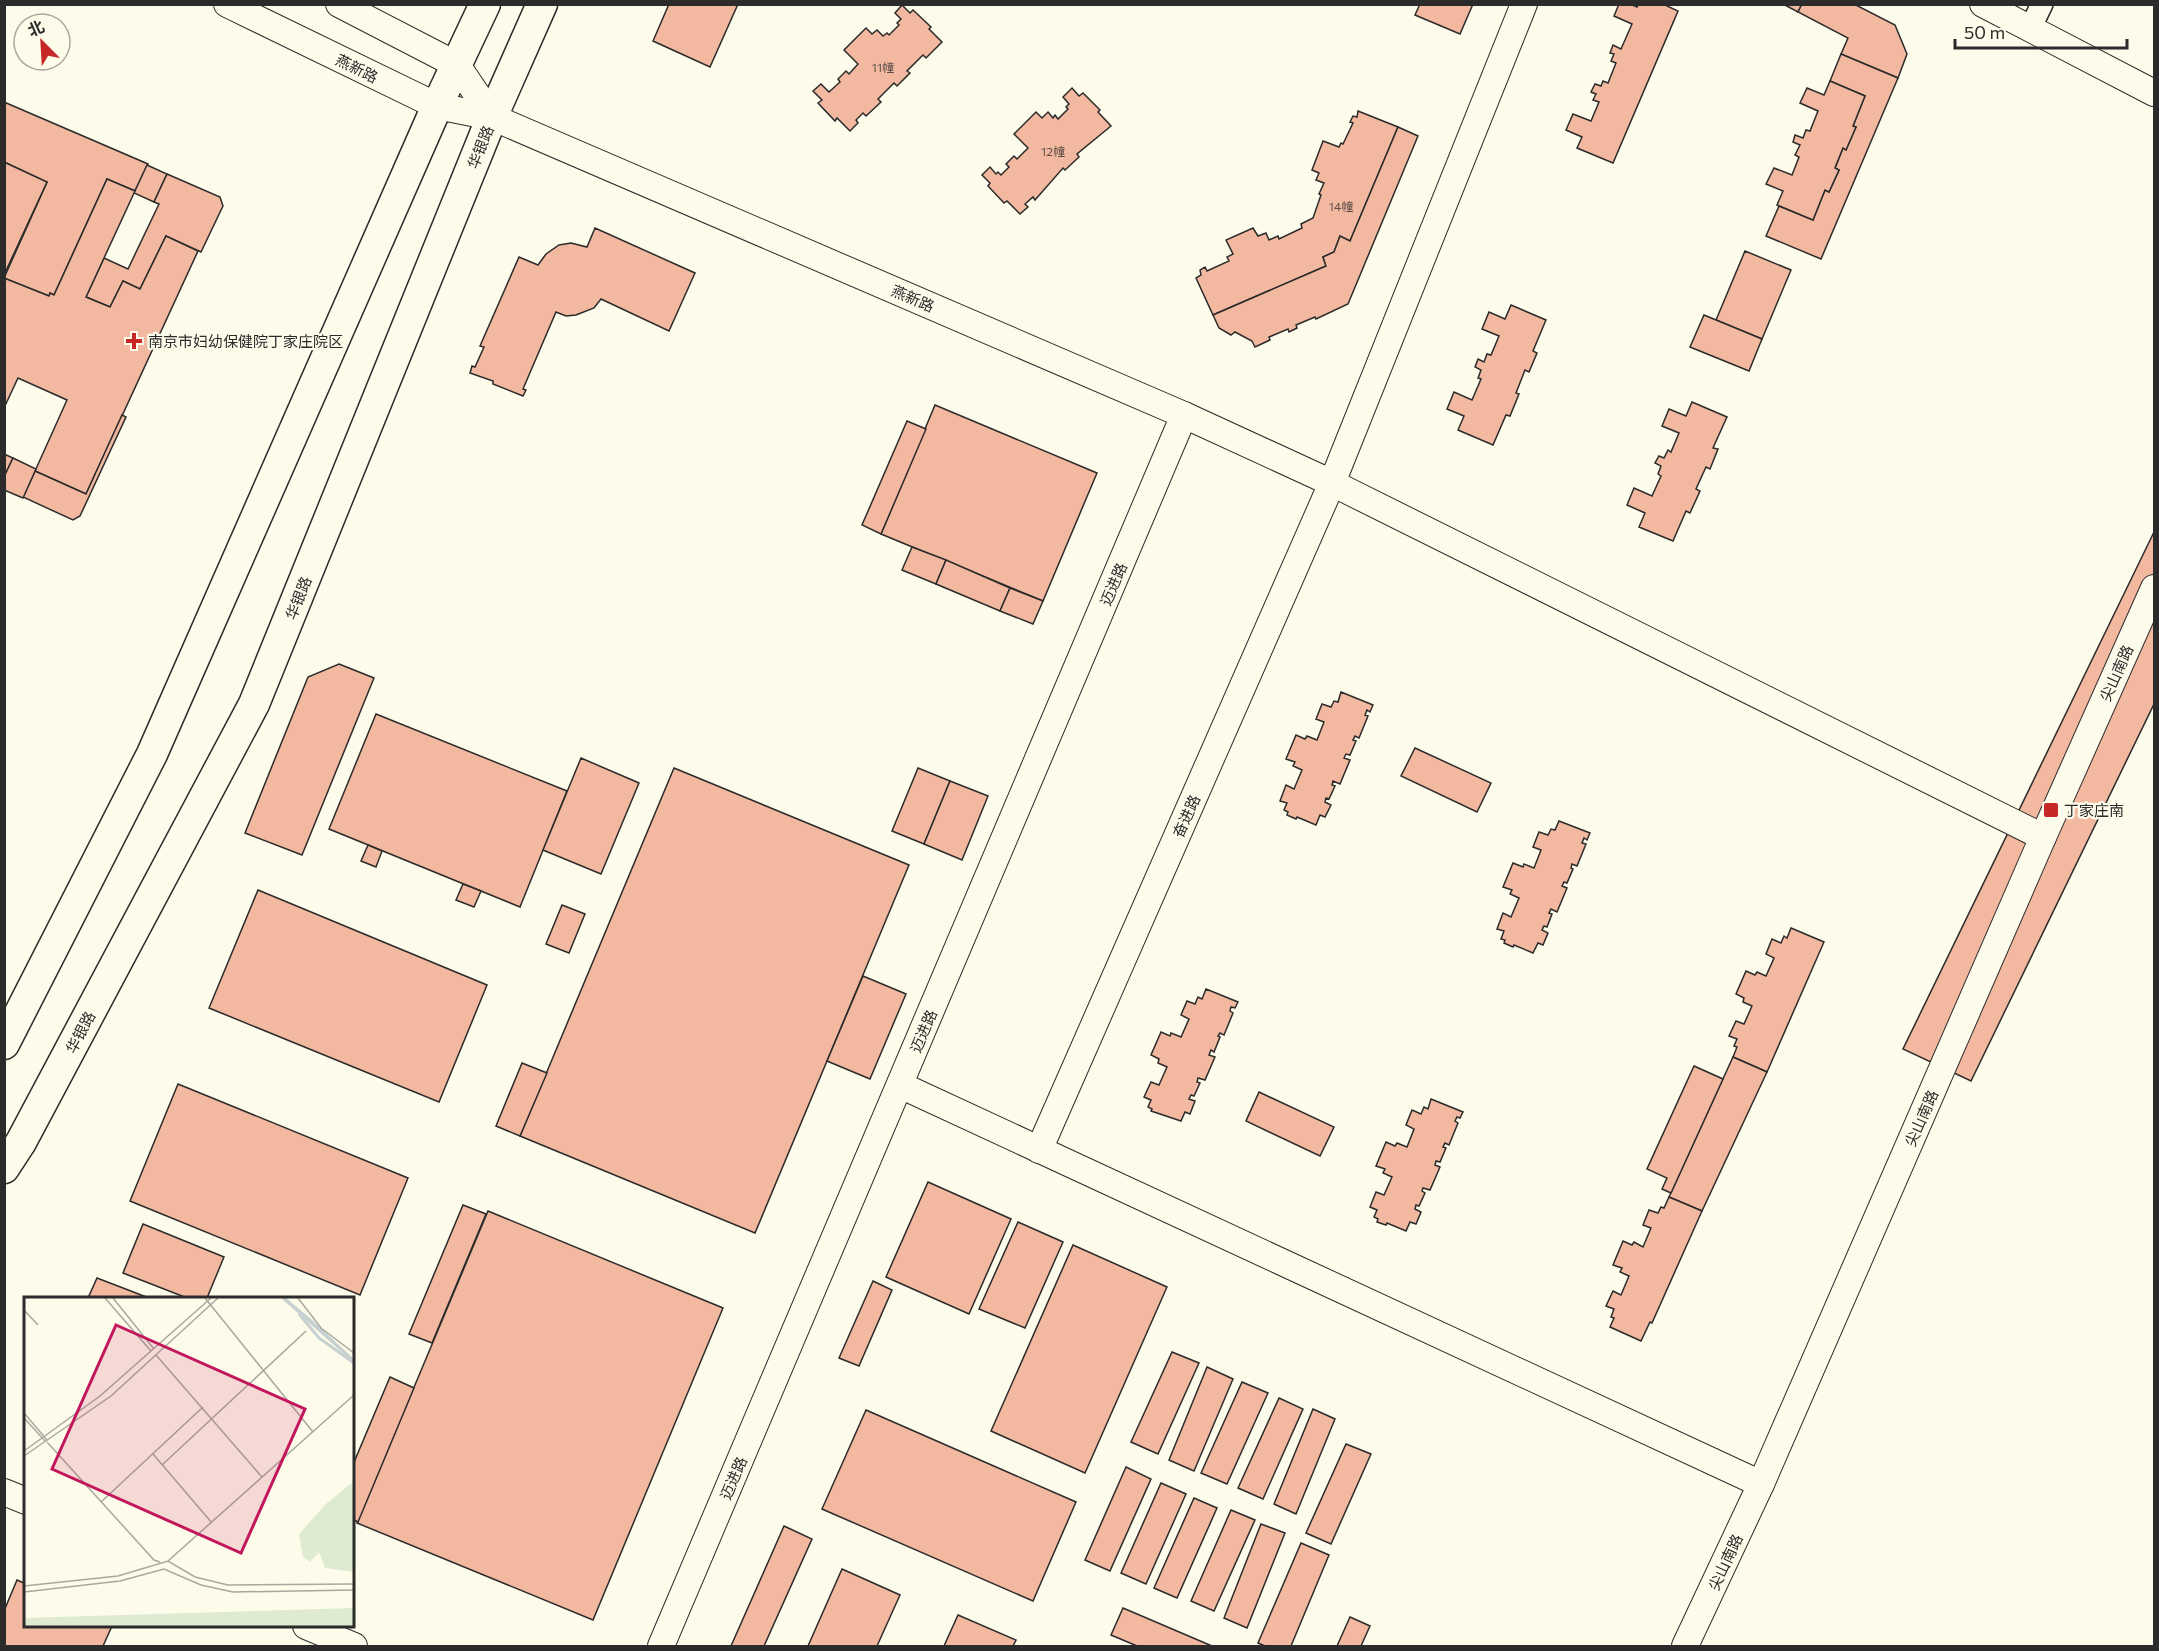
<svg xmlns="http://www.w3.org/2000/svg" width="2159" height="1651" viewBox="0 0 2159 1651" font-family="Commissioner,'Noto Sans SC',sans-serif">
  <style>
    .building { fill: #f2b8a0; stroke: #2b2b2b; stroke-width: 1.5 }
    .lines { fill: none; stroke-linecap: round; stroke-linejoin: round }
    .minor-casing { stroke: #2b2b2b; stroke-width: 24 }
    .tertiary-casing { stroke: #2b2b2b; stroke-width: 28 }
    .secondary-casing { stroke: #2b2b2b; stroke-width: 33 }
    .minor { stroke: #fdfbea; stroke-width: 21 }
    .tertiary { stroke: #fdfbea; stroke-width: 26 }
    .secondary { stroke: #fdfbea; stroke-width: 30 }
    .poi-dot { fill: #c62828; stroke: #fdfbea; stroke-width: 2 }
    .labels { text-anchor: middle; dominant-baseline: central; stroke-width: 4.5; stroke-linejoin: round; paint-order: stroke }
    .number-label { font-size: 12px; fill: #5d4e48 }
    .street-label { font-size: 15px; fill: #2b2b2b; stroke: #fdfbea }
    .poi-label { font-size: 15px; fill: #2b2b2b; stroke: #fdfbea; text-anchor: start }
    .inset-river { fill: none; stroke: #c7d0d0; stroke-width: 3 }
    .inset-road { fill: none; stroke: #a9a89e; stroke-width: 1.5 }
    .view { fill: #c2185b; fill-opacity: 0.15; stroke: #c2185b; stroke-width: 3 }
    .inset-edge { fill: none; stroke: #2b2b2b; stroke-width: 3 }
  </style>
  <rect width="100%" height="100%" fill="#fdfbea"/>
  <g class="building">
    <polygon points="669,4 738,4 710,67 653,41"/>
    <polygon points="1420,4 1473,4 1460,34 1415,15"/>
    <polygon points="1619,4 1630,4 1637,7 1638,4 1663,4 1678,11 1613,163 1577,148 1582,137 1566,130 1573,114 1591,121 1599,102 1593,100 1596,94 1591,92 1595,84 1601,86 1603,81 1608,83 1616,63 1611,61 1614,54 1610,53 1613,45 1621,49 1632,24 1614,16"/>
    <polygon points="1783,4 1802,4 1798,12"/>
    <polygon points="1802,4 1854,4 1895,25 1907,54 1898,78 1841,54 1848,38 1798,12"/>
    <polygon points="902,5 910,13 913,10 931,27 929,29 942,42 926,58 923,55 907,71 910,73 897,86 894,83 878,99 881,102 866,116 863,113 856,120 858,123 850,131 837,118 835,121 818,103 822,100 813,91 821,84 829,92 840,82 838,79 846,71 849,74 858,64 844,50 866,28 872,34 877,30 883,36 887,33 889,35 899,25 897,23 901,19 895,13"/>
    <polygon points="1841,54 1898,78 1821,259 1766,236 1779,206 1813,220 1825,190 1829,192 1839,170 1835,168 1843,148 1846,150 1856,127 1853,126 1865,96 1830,81"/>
    <polygon points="1830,81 1865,96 1853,126 1856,127 1846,150 1843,148 1835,168 1839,170 1829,192 1825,190 1813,220 1777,205 1783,191 1766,184 1774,168 1792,175 1799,157 1795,155 1800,145 1793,142 1795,135 1803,138 1806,130 1810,131 1818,111 1800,103 1807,88 1824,95"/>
    <polygon points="1072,88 1079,96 1083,93 1100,110 1098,112 1111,126 1077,154 1079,157 1065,170 1063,168 1035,200 1033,197 1025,204 1028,207 1020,214 1007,201 1004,203 988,186 990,183 982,175 990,167 996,174 998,172 1001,175 1009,167 1006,164 1014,156 1017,159 1028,148 1014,134 1036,112 1042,118 1048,112 1053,118 1055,115 1058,119 1068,109 1066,107 1069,104 1063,97"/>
    <polygon points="4,102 148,164 135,191 107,179 54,295 50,293 49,296 4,278 47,182 4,162"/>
    <polygon points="1358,111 1398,127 1350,241 1340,236 1334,252 1323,257 1326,266 1213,315 1196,278 1201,275 1200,270 1205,267 1207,271 1229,261 1227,257 1233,254 1226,240 1253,228 1258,236 1266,233 1269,240 1278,236 1279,239 1302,228 1301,224 1313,218 1321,195 1319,194 1324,183 1316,180 1319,173 1312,170 1323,141 1339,147 1341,143 1343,144 1353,123 1350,122 1353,116 1357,117"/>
    <polygon points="1398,127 1418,136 1348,304 1316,319 1315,317 1296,325 1297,328 1289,332 1288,329 1269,337 1270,340 1255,347 1252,341 1235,332 1231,335 1219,328 1213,315 1326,266 1323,257 1334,252 1340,236 1350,241"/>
    <polygon points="4,162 47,182 4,275"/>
    <polygon points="147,165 167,174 154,202 134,193"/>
    <polygon points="167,174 220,197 223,206 201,252 166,236 140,289 123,281 110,307 86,297 104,258 128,269 159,204 154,202"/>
    <polygon points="107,179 135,191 86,297 110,307 123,281 140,289 166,236 198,251 86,494 35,471 67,400 18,378 4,408 4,278 49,296 50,293 54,295"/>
    <polygon points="595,228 695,273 669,331 601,299 594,308 576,315 566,316 556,312 523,389 526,390 523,396 493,384 493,381 470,373 472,366 475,367 484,347 480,346 519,257 538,265 546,254 559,245 571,243 587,247"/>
    <polygon points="1745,251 1791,270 1762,339 1716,320"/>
    <polygon points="1511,305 1546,320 1533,351 1537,353 1529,372 1525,370 1516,393 1519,394 1510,416 1506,415 1493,445 1458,430 1464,416 1447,409 1454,392 1472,400 1481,379 1478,378 1481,370 1475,367 1478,359 1484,362 1487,354 1491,355 1499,336 1482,329 1489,312 1505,319"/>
    <polygon points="1704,315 1762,339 1749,371 1690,347"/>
    <polygon points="1692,402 1727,417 1713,448 1718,449 1710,469 1706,467 1696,489 1700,491 1690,513 1686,511 1673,541 1639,527 1645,513 1627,505 1634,488 1652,496 1661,476 1658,474 1661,466 1655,463 1659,456 1664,458 1668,450 1671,452 1679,433 1662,426 1669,409 1686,416"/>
    <polygon points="935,405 1097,473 1043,601 881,534"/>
    <polygon points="122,415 126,417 80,516 73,520 23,497 35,471 86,494"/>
    <polygon points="907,421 926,429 881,534 862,525"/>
    <polygon points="4,454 13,458 4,477"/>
    <polygon points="13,458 36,469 23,498 4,490 4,477"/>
    <polygon points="2154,532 2154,704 1971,1081 1903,1049"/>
    <polygon points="912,547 946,560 936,584 902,570"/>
    <polygon points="946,560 1010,588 1000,611 936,584"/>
    <polygon points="1010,588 1043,601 1033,624 1000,611"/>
    <polygon points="339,664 374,678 302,855 245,833 308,677"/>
    <polygon points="1341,692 1373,705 1370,712 1367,710 1365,715 1368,716 1359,738 1355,736 1353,740 1356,741 1350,755 1346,754 1344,758 1350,760 1340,784 1333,781 1332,785 1335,786 1329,799 1326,798 1325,802 1331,805 1325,817 1320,815 1316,825 1297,817 1296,819 1287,815 1288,812 1284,810 1287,803 1280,801 1286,785 1294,789 1302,770 1293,766 1295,762 1286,759 1296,735 1305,739 1307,736 1317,740 1324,722 1316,719 1322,704 1331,707 1334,701 1338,702"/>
    <polygon points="376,714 567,791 520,907 329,829"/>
    <polygon points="1415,748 1491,783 1477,812 1401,776"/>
    <polygon points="581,758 639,783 601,874 543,850"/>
    <polygon points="674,768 909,865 755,1233 520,1136"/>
    <polygon points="918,768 950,781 924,844 892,831"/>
    <polygon points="950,781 988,796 962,860 924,844"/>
    <polygon points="1559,821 1590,833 1587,840 1584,838 1582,843 1586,844 1577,866 1572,864 1571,868 1573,869 1567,883 1564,882 1562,886 1567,888 1557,912 1551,909 1549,913 1552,914 1547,927 1544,926 1542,930 1548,933 1543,945 1538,943 1533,953 1514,945 1513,947 1504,943 1505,940 1501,939 1504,931 1497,929 1503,913 1511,917 1519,898 1510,894 1512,890 1503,887 1513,863 1523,867 1524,864 1534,868 1541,850 1533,847 1539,832 1548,835 1551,829 1555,830"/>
    <polygon points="368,845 382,851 376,867 361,861"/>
    <polygon points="463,884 481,891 474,907 456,900"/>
    <polygon points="258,890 487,985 439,1102 209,1008"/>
    <polygon points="562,905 585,914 569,953 546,944"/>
    <polygon points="1791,928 1824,942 1767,1072 1733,1057 1737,1047 1734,1046 1737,1039 1729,1036 1736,1021 1744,1024 1752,1006 1743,1002 1744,998 1736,994 1746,971 1755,975 1757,972 1766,976 1774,958 1766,954 1772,939 1781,943 1784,936 1787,938"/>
    <polygon points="863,976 906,994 870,1079 827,1061"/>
    <polygon points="1206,989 1238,1002 1235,1008 1231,1007 1230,1011 1233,1013 1224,1035 1220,1033 1218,1036 1220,1037 1214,1052 1211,1050 1209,1055 1215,1057 1205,1080 1198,1078 1197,1082 1200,1083 1194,1096 1191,1095 1189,1099 1195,1101 1190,1114 1185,1112 1181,1121 1151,1111 1152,1109 1148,1107 1151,1100 1144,1097 1151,1082 1159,1085 1167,1067 1158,1063 1159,1059 1151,1055 1161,1032 1170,1036 1171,1033 1181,1037 1189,1019 1181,1015 1187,1001 1195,1004 1198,997 1202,999"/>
    <polygon points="1733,1057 1767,1072 1702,1211 1669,1197"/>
    <polygon points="522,1063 547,1073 520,1136 496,1126"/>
    <polygon points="1694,1066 1723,1079 1671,1193 1662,1189 1667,1178 1647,1169"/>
    <polygon points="178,1084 408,1178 360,1295 130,1201"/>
    <polygon points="1259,1092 1334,1127 1320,1156 1246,1121"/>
    <polygon points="1431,1099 1463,1112 1460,1118 1457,1117 1455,1121 1458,1123 1449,1145 1445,1143 1443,1147 1446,1148 1440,1162 1436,1161 1435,1165 1440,1167 1430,1190 1423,1188 1422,1191 1425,1193 1419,1206 1416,1205 1415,1209 1421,1212 1416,1224 1410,1222 1406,1231 1387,1223 1386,1225 1377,1222 1378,1219 1374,1217 1377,1210 1370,1207 1376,1192 1384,1195 1392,1177 1383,1173 1385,1169 1376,1166 1386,1142 1395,1146 1397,1143 1407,1147 1414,1129 1406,1125 1412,1110 1421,1114 1424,1107 1428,1109"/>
    <polygon points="928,1182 1011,1219 969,1314 886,1277"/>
    <polygon points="1669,1197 1702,1211 1652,1323 1650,1322 1641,1341 1610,1327 1614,1318 1611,1317 1614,1309 1606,1306 1613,1291 1621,1295 1629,1276 1620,1272 1622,1268 1613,1265 1623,1241 1632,1245 1634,1242 1643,1247 1651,1228 1643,1225 1649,1210 1658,1213 1661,1207 1664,1208"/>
    <polygon points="463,1205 486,1214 432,1343 409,1334"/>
    <polygon points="488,1211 723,1308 593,1620 357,1523"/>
    <polygon points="1018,1222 1063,1242 1025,1328 979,1309"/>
    <polygon points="143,1224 224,1257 207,1298 187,1298 123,1273"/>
    <polygon points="1073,1245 1167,1287 1085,1473 991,1431"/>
    <polygon points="97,1278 149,1298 88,1298"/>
    <polygon points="873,1281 892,1290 859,1366 839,1358"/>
    <polygon points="1172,1352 1199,1363 1158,1454 1131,1442"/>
    <polygon points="1207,1367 1233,1379 1194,1471 1169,1460"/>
    <polygon points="390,1377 414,1388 358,1522 352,1519 352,1467"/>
    <polygon points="1242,1382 1268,1393 1227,1484 1201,1473"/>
    <polygon points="1279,1398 1303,1409 1263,1499 1238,1488"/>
    <polygon points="1313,1409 1335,1419 1296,1514 1274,1504"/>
    <polygon points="866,1410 1076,1502 1033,1601 822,1509"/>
    <polygon points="1346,1444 1371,1454 1331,1544 1306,1533"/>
    <polygon points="1126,1467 1151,1479 1110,1571 1085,1560"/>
    <polygon points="1161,1483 1186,1494 1146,1584 1121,1573"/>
    <polygon points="1194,1498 1217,1508 1177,1598 1154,1588"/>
    <polygon points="1231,1510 1255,1520 1214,1611 1191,1601"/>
    <polygon points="1261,1524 1285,1533 1247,1628 1224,1618"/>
    <polygon points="784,1526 812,1539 764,1646 731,1646"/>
    <polygon points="1301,1543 1329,1555 1291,1646 1265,1646 1258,1643"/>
    <polygon points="842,1569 900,1595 877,1646 808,1646"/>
    <polygon points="17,1580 26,1584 26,1626 112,1626 103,1646 4,1646 4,1611"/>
    <polygon points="1123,1608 1212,1646 1137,1646 1111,1635"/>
    <polygon points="958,1615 1016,1640 1013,1646 944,1646"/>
    <polygon points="1350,1617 1370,1626 1361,1646 1337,1646"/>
  </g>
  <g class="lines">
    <defs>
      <polyline id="minor" points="2030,29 2042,4"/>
      <g id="tertiary">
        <polyline points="227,4 437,106 492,117 1184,415 1332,483 2043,837"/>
        <polyline points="339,4 457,65 492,117"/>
        <polyline points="1983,4 2154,93"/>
        <polyline points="900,1085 1761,1484"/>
        <polyline points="1039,1150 1332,483 1524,4"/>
        <polyline points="4,1492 26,1501"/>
        <polyline points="306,1626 354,1646"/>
        <polyline points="661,1646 1184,415"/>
        <polyline points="1685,1646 1761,1484 2043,837 2154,588"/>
      </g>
      <g id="secondary">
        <polyline points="4,1044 152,754 437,106 485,4"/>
        <polyline points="4,1168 21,1142 254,704 492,117 542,4"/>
      </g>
    </defs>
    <use href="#minor" class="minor-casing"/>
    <use href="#tertiary" class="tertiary-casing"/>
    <use href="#secondary" class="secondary-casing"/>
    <use href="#minor" class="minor"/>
    <use href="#tertiary" class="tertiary"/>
    <use href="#secondary" class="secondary"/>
  </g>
  <g class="poi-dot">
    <path d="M131 332h6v6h6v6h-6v6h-6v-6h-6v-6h6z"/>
    <rect x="2043" y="802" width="16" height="16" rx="3"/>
  </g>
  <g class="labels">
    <g class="number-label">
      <text x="883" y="67">11幢</text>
      <text x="1053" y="151">12幢</text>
      <text x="1341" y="206">14幢</text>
    </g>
    <g class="street-label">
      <text transform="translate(357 68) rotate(26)">燕新路</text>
      <text transform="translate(480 147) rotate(-68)">华银路</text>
      <text transform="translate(913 298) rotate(23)">燕新路</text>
      <text transform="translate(1113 584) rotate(-67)">迈进路</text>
      <text transform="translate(298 598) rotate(-68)">华银路</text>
      <text transform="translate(2116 673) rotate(-66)">尖山南路</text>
      <text transform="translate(1186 816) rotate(-66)">奋进路</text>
      <text transform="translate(923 1031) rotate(-67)">迈进路</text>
      <text transform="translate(80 1032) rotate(-62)">华银路</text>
      <text transform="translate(1921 1118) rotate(-66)">尖山南路</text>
      <text transform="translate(733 1478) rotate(-67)">迈进路</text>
      <text transform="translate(1725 1562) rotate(-65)">尖山南路</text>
    </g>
    <g class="poi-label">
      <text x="148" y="341">南京市妇幼保健院丁家庄院区</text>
      <text x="2064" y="810">丁家庄南</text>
    </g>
  </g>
  <g transform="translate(24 1297)">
    <rect width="330" height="330" fill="#fdfbea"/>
    <path d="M 330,184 L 330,275 L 301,271 L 295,255 L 286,265 L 279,260 L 275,237 L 302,207 ZM 330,311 L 330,329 L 0,329 L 0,321 Z" fill="#deebd1"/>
    <path d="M 257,1 L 262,1 L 287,22 L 330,62 L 330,66 Z" fill="#c7d0d0"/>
    <path class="inset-river" d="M 275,17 L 295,41 L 330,66"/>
    <path class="inset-road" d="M 81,1 L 127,54M 89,1 L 130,52M 181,1 L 289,135M 274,1 L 297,31 L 330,56M 0,13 L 14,28M 132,58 L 238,180M 0,116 L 23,143M 0,121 L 21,144M 23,145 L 130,263 L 136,265M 0,154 L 76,99 L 187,1M 129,157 L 188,226M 0,159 L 87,99 L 194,1M 138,168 L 282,34M 77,205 L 179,110M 144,264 L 330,98M 0,289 L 94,279 L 144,264 L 171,280 L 204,288 L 330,287M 0,295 L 96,284 L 140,272 L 177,288 L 209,295 L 330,293"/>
    <path class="view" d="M 92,28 L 281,112 L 217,256 L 28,172 Z"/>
    <rect width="330" height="330" class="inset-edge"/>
  </g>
  <rect width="2159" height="1651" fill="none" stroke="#2b2b2b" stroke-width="12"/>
  <g transform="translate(42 42) rotate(336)"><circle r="28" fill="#fdfbea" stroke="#a9a89e" stroke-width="1.5"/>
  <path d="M0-4.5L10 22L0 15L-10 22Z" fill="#c62828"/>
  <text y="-9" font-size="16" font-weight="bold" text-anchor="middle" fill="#2b2b2b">北</text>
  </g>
  <path d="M1955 39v9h172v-9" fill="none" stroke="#2b2b2b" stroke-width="3"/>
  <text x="1964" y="39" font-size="18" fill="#2b2b2b" stroke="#fdfbea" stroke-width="4.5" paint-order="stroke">50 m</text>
</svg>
